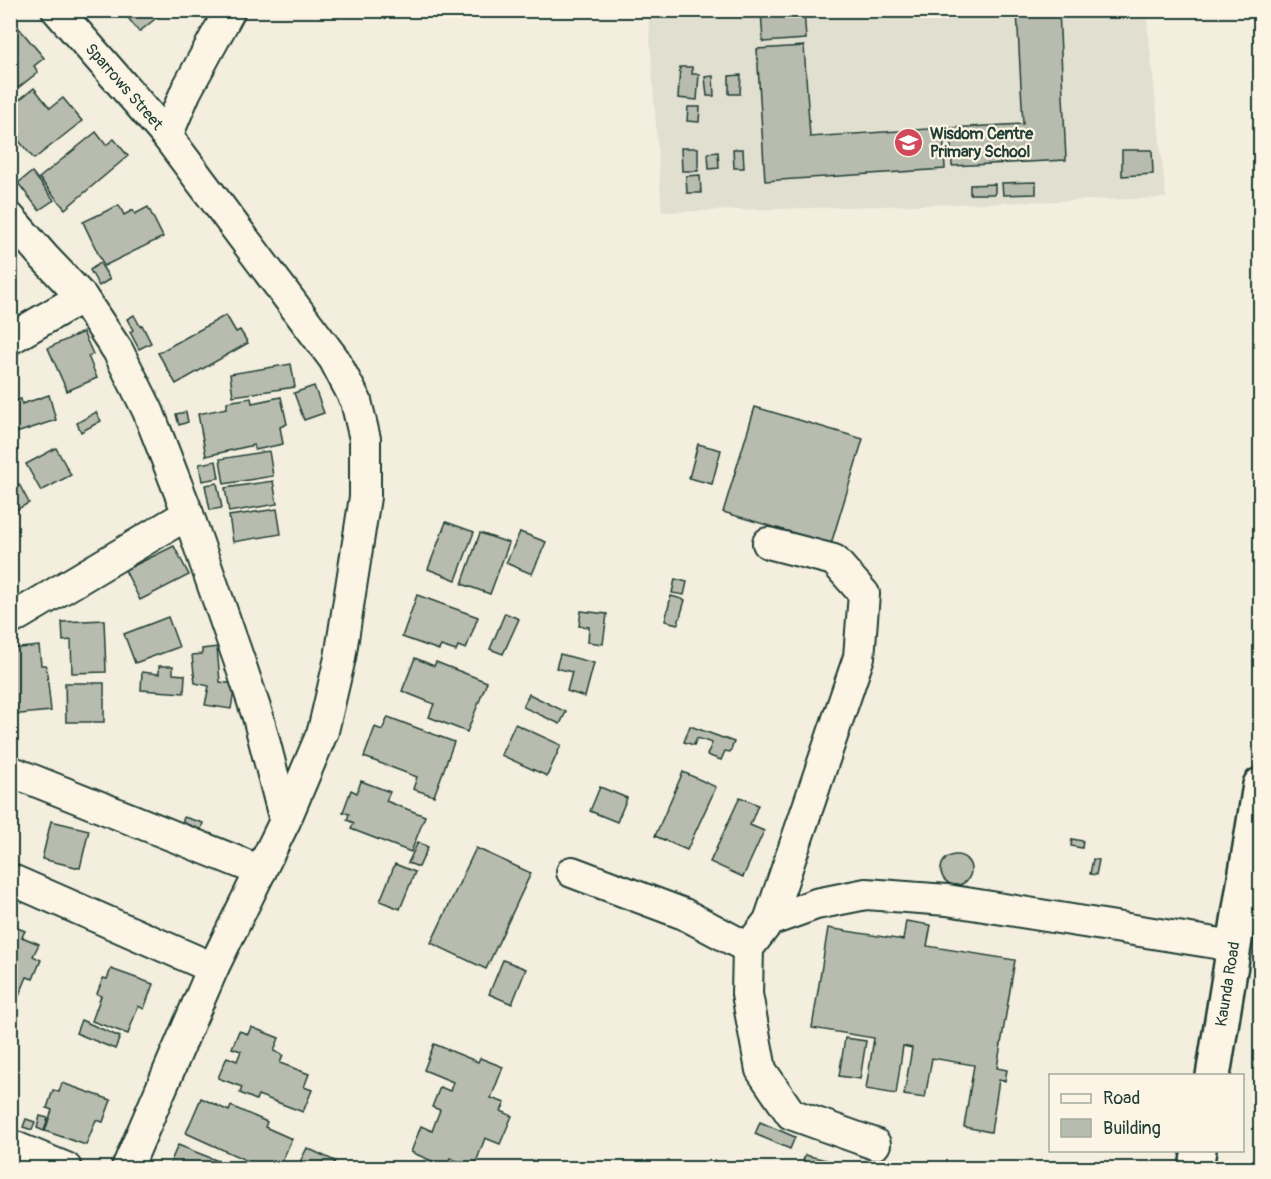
<svg xmlns="http://www.w3.org/2000/svg" width="1271" height="1179" viewBox="0 0 1271 1179" font-family="Pangolin,sans-serif">
  <style>
    .built { fill: #e1dfd0 }
    .building { fill: #b8bcae; stroke: #1f3d34; stroke-width: 1.5 }
    .lines { fill: none; stroke-linecap: round; stroke-linejoin: round }
    .minor-casing { stroke: #1f3d34; stroke-width: 34 }
    .major-casing { stroke: #1f3d34; stroke-width: 38 }
    .minor { stroke: #fcf5e5; stroke-width: 30 }
    .major { stroke: #fcf5e5; stroke-width: 33 }
    .labels { text-anchor: middle; dominant-baseline: central; stroke-width: 4.5; stroke-linejoin: round; paint-order: stroke }
    .street-label { font-size: 16px; fill: #1f3d34; stroke: #fcf5e5 }
    .poi-label { font-size: 16px; font-weight: bold; fill: #1f3d34; stroke: #fcf5e5; text-anchor: start }
  </style>
  <rect width="100%" height="100%" fill="#f3eede"/>
  <filter id="ink" filterUnits="userSpaceOnUse"><feTurbulence type="fractalNoise" baseFrequency=".0167" numOctaves="2"/><feDisplacementMap in="SourceGraphic" scale="12" xChannelSelector="R" yChannelSelector="G"/><feConvolveMatrix kernelMatrix="1 2 1 2 8 2 1 2 1" color-interpolation-filters="sRGB"/></filter>
  <g filter="url(#ink)">
    <polygon class="built" points="648,11 1146,11 1166,198 662,212"/>
    <g class="building">
      <polygon points="122,10 166,10 139,32"/>
      <polygon points="761,10 804,10 806,39 763,42"/>
      <polygon points="1017,10 1059,10 1066,160 952,166 950,128 1023,124"/>
      <polygon points="13,21 44,58 34,66 38,72 18,88 14,83 10,86 10,22"/>
      <polygon points="804,46 810,137 943,128 945,169 765,181 757,49"/>
      <polygon points="680,67 692,67 692,74 699,74 697,100 678,98"/>
      <polygon points="741,75 740,94 729,94 729,76"/>
      <polygon points="713,76 714,96 707,96 705,77"/>
      <polygon points="34,88 50,108 63,98 82,121 34,159 10,130 10,107"/>
      <polygon points="688,107 700,107 699,122 687,121"/>
      <polygon points="96,132 106,145 114,139 128,156 65,209 39,178"/>
      <polygon points="681,148 698,148 698,171 682,171"/>
      <polygon points="733,149 743,149 744,168 734,168"/>
      <polygon points="1122,150 1152,150 1153,174 1122,176"/>
      <polygon points="718,152 719,168 709,169 708,153"/>
      <polygon points="32,172 54,200 39,210 18,183"/>
      <polygon points="700,175 701,193 687,193 686,176"/>
      <polygon points="1036,182 1036,194 1003,195 1002,183"/>
      <polygon points="995,184 995,194 970,194 970,185"/>
      <polygon points="119,205 124,215 133,210 135,214 148,207 163,237 104,266 83,222"/>
      <polygon points="100,263 110,279 99,286 90,270"/>
      <polygon points="134,315 140,326 142,325 151,343 139,349 130,332 133,330 127,319"/>
      <polygon points="226,315 236,332 240,330 248,343 176,384 158,353"/>
      <polygon points="83,332 93,354 88,356 97,378 67,391 48,348"/>
      <polygon points="291,364 295,387 233,396 230,374"/>
      <polygon points="314,386 324,413 304,420 294,393"/>
      <polygon points="49,395 56,420 13,434 10,426 10,402 21,399 22,404"/>
      <polygon points="281,397 287,424 280,427 283,444 255,450 254,445 206,456 198,414 227,408 227,402 251,398 252,403"/>
      <polygon points="755,407 863,439 831,544 723,512"/>
      <polygon points="96,412 101,421 81,432 77,423"/>
      <polygon points="186,412 188,422 179,425 176,414"/>
      <polygon points="698,444 721,450 712,484 689,478"/>
      <polygon points="56,448 71,475 41,491 26,464"/>
      <polygon points="269,451 273,476 224,484 220,459"/>
      <polygon points="216,461 219,478 202,481 199,464"/>
      <polygon points="273,481 277,504 229,512 225,488"/>
      <polygon points="217,483 222,508 210,510 205,485"/>
      <polygon points="19,484 29,503 10,513 10,488"/>
      <polygon points="277,509 281,534 233,542 229,516"/>
      <polygon points="446,522 474,532 456,580 428,569"/>
      <polygon points="520,532 546,542 532,574 506,563"/>
      <polygon points="480,533 509,543 490,594 462,584"/>
      <polygon points="174,546 189,575 140,600 125,570"/>
      <polygon points="675,579 687,582 684,595 672,593"/>
      <polygon points="417,595 478,617 466,649 458,646 456,651 441,646 439,650 402,637"/>
      <polygon points="671,596 685,600 678,624 665,621"/>
      <polygon points="581,611 607,614 603,644 588,642 589,627 579,626"/>
      <polygon points="505,613 519,619 503,654 490,649"/>
      <polygon points="168,617 179,647 135,663 124,634"/>
      <polygon points="104,620 106,672 72,673 71,640 63,641 62,622"/>
      <polygon points="39,646 41,665 46,665 51,711 10,715 10,649"/>
      <polygon points="217,647 220,682 235,684 231,709 205,705 209,686 195,683 192,655 202,654 202,649"/>
      <polygon points="560,654 594,663 585,697 567,691 572,672 556,668"/>
      <polygon points="415,658 434,666 436,662 487,682 467,732 429,717 434,704 402,691"/>
      <polygon points="159,666 173,666 173,674 185,675 184,693 141,690 142,672 159,674"/>
      <polygon points="65,683 104,683 104,722 66,722"/>
      <polygon points="529,694 566,712 560,724 523,707"/>
      <polygon points="388,717 454,742 434,796 413,789 417,777 364,757 375,727 382,730"/>
      <polygon points="515,724 561,745 547,776 501,755"/>
      <polygon points="690,726 734,742 730,752 725,751 721,760 707,755 712,743 697,738 694,745 684,742"/>
      <polygon points="683,772 716,787 687,850 655,836"/>
      <polygon points="361,781 390,792 386,801 425,816 411,852 351,829 354,823 347,820 349,814 343,812 351,790 357,793"/>
      <polygon points="600,787 627,798 617,822 590,811"/>
      <polygon points="740,797 758,805 750,825 764,831 743,877 710,862"/>
      <polygon points="184,817 203,823 200,833 181,827"/>
      <polygon points="51,821 89,830 80,868 42,859"/>
      <polygon points="1072,839 1083,841 1082,848 1071,846"/>
      <polygon points="418,842 428,847 419,867 408,863"/>
      <polygon points="476,848 531,873 486,969 431,943"/>
      <circle cx="956" cy="870" r="15"/>
      <polygon points="1093,859 1099,860 1096,875 1090,874"/>
      <polygon points="395,864 415,872 400,909 380,901"/>
      <polygon points="906,921 931,925 927,946 1015,960 997,1068 1007,1070 1005,1081 999,1080 991,1132 964,1127 974,1065 932,1058 925,1098 904,1095 912,1048 903,1046 896,1094 866,1089 874,1038 812,1028 828,928 903,940"/>
      <polygon points="10,925 25,931 22,937 39,944 33,956 41,960 33,979 27,977 16,1003 10,1000"/>
      <polygon points="503,960 526,969 512,1004 489,994"/>
      <polygon points="111,969 153,984 144,1009 138,1006 128,1034 92,1021 101,996 97,994 103,978 107,979"/>
      <polygon points="81,1020 120,1037 115,1049 76,1033"/>
      <polygon points="251,1027 279,1038 274,1051 283,1055 280,1063 309,1074 304,1087 312,1090 303,1112 258,1095 256,1100 240,1093 242,1087 218,1078 227,1057 237,1061 241,1051 232,1048 239,1031 248,1034"/>
      <polygon points="845,1038 866,1041 860,1079 839,1076"/>
      <polygon points="434,1044 478,1062 480,1058 503,1067 491,1098 505,1103 501,1111 512,1116 500,1144 485,1138 474,1168 450,1158 446,1167 411,1152 421,1126 432,1131 440,1110 432,1107 440,1087 450,1091 453,1082 424,1070"/>
      <polygon points="62,1083 111,1100 103,1122 96,1120 86,1145 45,1131 52,1110 47,1108 53,1090 59,1092"/>
      <polygon points="201,1098 229,1111 231,1106 267,1122 265,1127 292,1139 279,1168 263,1168 186,1133"/>
      <polygon points="40,1116 48,1118 44,1131 37,1128"/>
      <polygon points="26,1119 35,1122 32,1130 23,1127"/>
      <polygon points="760,1122 795,1137 790,1149 755,1134"/>
      <polygon points="178,1145 236,1168 168,1168"/>
      <polygon points="307,1148 335,1161 331,1168 297,1168"/>
      <polygon points="805,1155 835,1162 833,1168 801,1168"/>
    </g>
    <g class="lines">
      <defs>
        <g id="minor">
          <path id="s1" d="M 57,10 L 167,136 L 334,359 L 356,401 L 365,439 L 365,497 L 340,658 L 323,731 L 285,821 L 213,968 L 127,1168"/>
          <polyline points="167,136 186,91 230,10"/>
          <polyline points="10,218 44,257 82,297 118,351 148,411 188,514 239,660 258,717 285,821"/>
          <polyline points="10,339 82,297"/>
          <polyline points="768,543 834,560 864,594 859,657 769,921"/>
          <polyline points="10,620 188,514"/>
          <polyline points="10,771 261,871"/>
          <polyline points="572,872 684,914 748,948"/>
          <polyline points="10,879 213,968"/>
          <polyline points="875,1144 791,1114 761,1070 747,994 748,948 769,921 816,904 866,894 947,900 1234,946"/>
          <polyline points="10,1145 66,1168"/>
        </g>
        <g id="major">
          <path id="s2" d="M 1213,1076 L 1260,785"/>
          <polyline points="1196,1168 1199,1150"/>
        </g>
      </defs>
      <use href="#minor" class="minor-casing"/>
      <use href="#major" class="major-casing"/>
      <use href="#minor" class="minor"/>
      <use href="#major" class="major"/>
    </g>
  </g>
  <defs>
    <symbol id="school-disc" viewBox="-11 -11 22 22"><circle r="9.5" fill="#d1495b" stroke="#fcf5e5"/><path d="M0-5L7-2L0 1L-7-2ZM-4 1L0 2.5L4 1V4Q0 6-4 4Z" fill="#fff"/></symbol>
  </defs>
  <g fill-rule="evenodd">
    <use href="#school-disc" x="892" y="126" width="33" height="33"/>
  </g>
  <g class="labels">
    <g class="street-label">
      <text stroke="none"><textPath href="#s1" startOffset="102">Sparrows Street</textPath></text>
      <text stroke="none"><textPath href="#s2" startOffset="93">Kaunda Road</textPath></text>
    </g>
    <g class="poi-label">
      <text x="930" y="134">Wisdom Centre<tspan x="930" dy="18">Primary School</tspan></text>
    </g>
  </g>
  <rect width="1271" height="1179" fill="none" stroke="#fcf5e5" stroke-width="36"/>
  <rect x="18" y="18" width="1235" height="1143" fill="none" stroke="#1f3d34" stroke-width="2" filter="url(#ink)"/>
  <rect x="1049" y="1074" width="195" height="78" fill="#fcf5e5" stroke="#a4ab9e" stroke-width="1.5"/>
  <rect x="1061" y="1094" width="30" height="9" fill="#fcf5e5" stroke="#a4ab9e" stroke-width="1.5"/>
  <text x="1103" y="1104" font-size="18" fill="#1f3d34">Road</text>
  <rect x="1061" y="1119" width="30" height="18" fill="#b8bcae" stroke="#a4ab9e" stroke-width="1.5"/>
  <text x="1103" y="1134" font-size="18" fill="#1f3d34">Building</text>
</svg>
